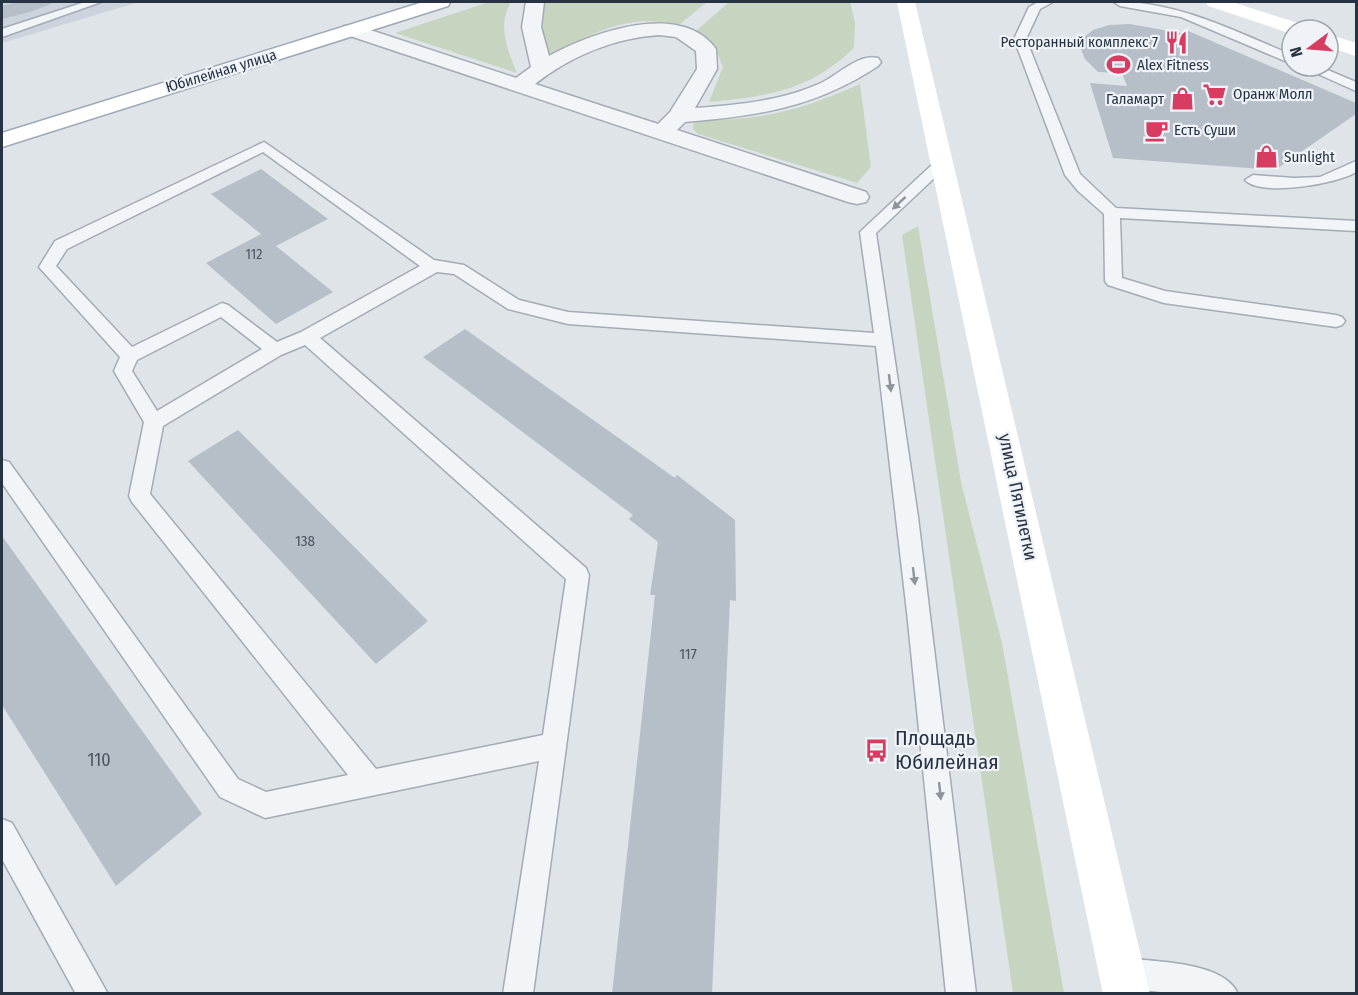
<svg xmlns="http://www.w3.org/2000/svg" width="1358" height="995" viewBox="0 0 1358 995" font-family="'Fira Sans Condensed',sans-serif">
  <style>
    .built { fill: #cdd3dc }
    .green { fill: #c7d4c0 }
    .building { fill: #b6bec7 }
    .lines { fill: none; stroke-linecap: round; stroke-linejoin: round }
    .lane-casing { stroke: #a4abb4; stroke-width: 3 }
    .street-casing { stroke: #a4abb4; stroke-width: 3 }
    .primary-casing { stroke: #9ea9b6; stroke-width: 3 }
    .lane { fill: #f2f5f7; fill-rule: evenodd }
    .street { fill: #f2f5f7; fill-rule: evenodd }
    .secondary { fill: #fff; fill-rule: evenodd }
    .primary { fill: #fff; fill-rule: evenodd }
    .oneway { fill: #8c949c }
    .labels { text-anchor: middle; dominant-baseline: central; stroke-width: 4.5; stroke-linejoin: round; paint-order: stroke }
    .far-number-label { font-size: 14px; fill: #4b5663 }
    .far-poi-label { font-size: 15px; fill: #273342; stroke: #eff3f7; text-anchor: start }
    .far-street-label { font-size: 15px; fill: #273342; stroke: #eff3f7 }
    .number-label { font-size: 15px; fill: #4b5663 }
    .street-label { font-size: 18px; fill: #273342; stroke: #eff3f7 }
    .near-number-label { font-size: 18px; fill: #4b5663 }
    .near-poi-label { font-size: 21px; fill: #273342; stroke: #eff3f7; text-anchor: start }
  </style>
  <rect width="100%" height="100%" fill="#dfe4e9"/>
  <polygon class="built" points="2,2 139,2 2,43"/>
  <g class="green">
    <path d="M 489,2 L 511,2 C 497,24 507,50 517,73 L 395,33 Z"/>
    <path d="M 545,2 L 707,2 L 679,25 C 669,24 657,21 646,21 C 613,22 577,40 549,56 L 538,17 Z"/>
    <path d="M 729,2 L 850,2 L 855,23 L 854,48 C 811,90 766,97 709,102 L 723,67 L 716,51 L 696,31 Z"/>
    <path d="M 860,84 L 871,167 L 857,183 L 698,134 L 693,129 L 693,124 L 701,120 C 766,120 801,110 860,84 Z"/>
    <polygon points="918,226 961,482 1002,643 1064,993 1013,993 902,235"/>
  </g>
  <g class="building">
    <polygon points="16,2 55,2 30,12 2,19 2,6"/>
    <polygon points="1130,24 1180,33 1186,30 1356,103 1356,114 1275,170 1113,158 1090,83 1127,86 1122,73 1098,72 1085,59 1080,47 1083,38 1093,30 1109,25"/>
    <polygon points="261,169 328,219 276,246 333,292 276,324 206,263 261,234 211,194"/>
    <polygon points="465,329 675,478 677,475 735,520 736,601 730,600 712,994 612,994 655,595 650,595 658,542 629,519 633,515 423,357"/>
    <polygon points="238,430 428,621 376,664 188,461"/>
    <polygon points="2,536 202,814 116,886 2,705"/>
  </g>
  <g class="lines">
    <defs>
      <g id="lane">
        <polygon points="85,2 101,2 2,37 2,29"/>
        <polygon points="1038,2 1053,2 1040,9 1026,39 1080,174 1116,208 1356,221 1356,231 1120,218 1122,278 1165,291 1336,315 1342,317 1345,321 1342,325 1336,327 1164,303 1108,285 1105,281 1104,214 1078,191 1065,175 1014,39 1029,7"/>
        <path d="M 1114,2 C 1175,0 1237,32 1292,55 L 1292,64 L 1181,17 L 1120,6 Z"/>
        <polygon points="1300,66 1318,66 1356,82 1356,91"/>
        <path d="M 264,142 L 434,260 L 464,265 L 519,300 L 568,312 L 874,333 L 860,232 L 937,160 L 947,160 L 949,163 L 947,166 L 876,233 L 918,517 L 976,994 L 946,994 L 907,612 L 876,346 L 568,324 L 508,309 L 454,274 L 437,272 L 320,338 L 586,568 L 589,575 L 533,994 L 503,994 L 539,761 L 265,818 L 220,797 L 2,483 L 2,460 L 9,462 L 238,779 L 266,792 L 348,775 L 132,502 L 129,496 L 144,422 L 114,371 L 120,357 L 39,267 L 55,241 ZM 263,152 L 420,266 L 301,332 L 277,342 L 228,305 L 222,303 L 132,347 L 56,266 L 67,249 ZM 221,317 L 262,349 L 157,411 L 132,371 L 137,360 ZM 305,345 L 566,579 L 543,735 L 376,769 L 150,494 L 163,426 L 281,355 Z"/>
        <path d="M 1356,161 L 1356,172 C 1337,184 1261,197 1245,180 L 1253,175 L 1294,178 L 1320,177 Z"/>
        <polygon points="2,819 12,823 108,994 76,994 2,859"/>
        <path d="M 1123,958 C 1154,962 1224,961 1238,994 C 1198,994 1150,995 1113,983 L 1108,973 L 1113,963 Z"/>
      </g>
      <path id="street" d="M 526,2 L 544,2 L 541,27 L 549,56 C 592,33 680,0 716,49 L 717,69 L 695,108 C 738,105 781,101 821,83 C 838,75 859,53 878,58 L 881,62 L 878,66 C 816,107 759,116 685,122 L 677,130 L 866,192 L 869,197 L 866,202 L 857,204 L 848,202 L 344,34 L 341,30 L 344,26 L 358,26 L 516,78 L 531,67 L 522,27 ZM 659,35 L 676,37 L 696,51 L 697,69 L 670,112 L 658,124 L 535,84 C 571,56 614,38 659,35 Z"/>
      <polygon id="primary" points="423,2 450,2 448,6 2,147 2,133"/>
    </defs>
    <use href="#lane" class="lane-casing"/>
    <use href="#street" class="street-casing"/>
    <use href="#primary" class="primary-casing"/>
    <use href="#lane" class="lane"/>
    <use href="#street" class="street"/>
    <g class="secondary">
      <polygon points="897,2 915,2 1150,994 1103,994"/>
      <polygon points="1206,2 1232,2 1307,26 1310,30 1292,30 1292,34 1208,6"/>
      <polygon points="1328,34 1356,43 1356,56 1328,47"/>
    </g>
    <use href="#primary" class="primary"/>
  </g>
  <defs><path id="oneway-solid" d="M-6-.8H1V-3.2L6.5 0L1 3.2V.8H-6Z" transform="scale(1.5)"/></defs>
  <g class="oneway">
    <use href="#oneway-solid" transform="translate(899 203) rotate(137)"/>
    <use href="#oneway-solid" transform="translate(890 383) rotate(83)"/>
    <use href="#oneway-solid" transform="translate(914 576) rotate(83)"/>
    <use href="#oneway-solid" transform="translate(940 791) rotate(84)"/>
  </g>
  <defs>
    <symbol id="restaurant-bare" viewBox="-9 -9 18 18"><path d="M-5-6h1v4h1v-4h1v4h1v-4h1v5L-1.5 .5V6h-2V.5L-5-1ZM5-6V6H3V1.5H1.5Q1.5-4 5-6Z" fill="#d63d60" stroke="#eff3f7" stroke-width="2.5" paint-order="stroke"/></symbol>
    <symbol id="stadium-bare" viewBox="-9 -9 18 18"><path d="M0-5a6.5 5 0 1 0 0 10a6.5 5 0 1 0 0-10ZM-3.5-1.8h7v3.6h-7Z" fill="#d63d60" stroke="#eff3f7" stroke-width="2.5" paint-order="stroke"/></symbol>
    <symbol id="supermarket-bare" viewBox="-9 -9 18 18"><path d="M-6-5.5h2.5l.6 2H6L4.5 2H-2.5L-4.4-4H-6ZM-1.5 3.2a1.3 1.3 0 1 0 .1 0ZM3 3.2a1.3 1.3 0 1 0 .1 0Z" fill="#d63d60" stroke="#eff3f7" stroke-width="2.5" paint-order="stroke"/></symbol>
    <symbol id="shop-bare" viewBox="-9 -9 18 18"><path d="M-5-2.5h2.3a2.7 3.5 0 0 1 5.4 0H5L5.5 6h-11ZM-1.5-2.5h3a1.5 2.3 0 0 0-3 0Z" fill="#d63d60" stroke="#eff3f7" stroke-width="2.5" paint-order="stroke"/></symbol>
    <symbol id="cafe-bare" viewBox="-9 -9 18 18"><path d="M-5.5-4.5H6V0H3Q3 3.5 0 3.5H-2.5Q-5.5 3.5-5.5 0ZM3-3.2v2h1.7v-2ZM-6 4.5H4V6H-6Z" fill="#d63d60" stroke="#eff3f7" stroke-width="2.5" paint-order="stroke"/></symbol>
    <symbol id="bus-bare" viewBox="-9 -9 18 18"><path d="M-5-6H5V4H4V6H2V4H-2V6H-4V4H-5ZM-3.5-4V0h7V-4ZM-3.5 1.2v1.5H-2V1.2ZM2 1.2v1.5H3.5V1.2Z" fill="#d63d60" stroke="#eff3f7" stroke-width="2.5" paint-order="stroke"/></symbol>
  </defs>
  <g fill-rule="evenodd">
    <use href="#restaurant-bare" x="1160" y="26" width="33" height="33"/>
    <use href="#stadium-bare" x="1102" y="48" width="33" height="33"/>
    <use href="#supermarket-bare" x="1198" y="78" width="33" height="33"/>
    <use href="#shop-bare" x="1166" y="82" width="33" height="33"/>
    <use href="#cafe-bare" x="1140" y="114" width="33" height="33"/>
    <use href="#shop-bare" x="1250" y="140" width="33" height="33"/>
    <use href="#bus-bare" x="860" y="734" width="33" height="33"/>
  </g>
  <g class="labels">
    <g class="far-number-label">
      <text x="254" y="254">112</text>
    </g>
    <g class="far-poi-label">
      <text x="1158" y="42" text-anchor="end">Ресторанный комплекс 7</text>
      <text x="1137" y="65">Alex Fitness</text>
      <text x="1233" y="94">Оранж Молл</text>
      <text x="1164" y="99" text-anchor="end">Галамарт</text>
      <text x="1174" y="130">Есть Суши</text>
      <text x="1284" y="157">Sunlight</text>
    </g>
    <g class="far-street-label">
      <text transform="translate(221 71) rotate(-17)">Юбилейная улица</text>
    </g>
    <g class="number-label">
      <text x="305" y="541">138</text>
      <text x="688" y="654">117</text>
    </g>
    <g class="street-label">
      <text transform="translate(1018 497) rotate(78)">улица Пятилетки</text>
    </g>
    <g class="near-number-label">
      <text x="99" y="760">110</text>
    </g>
    <g class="near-poi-label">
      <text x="895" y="738">Площадь<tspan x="895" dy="24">Юбилейная</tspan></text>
    </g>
  </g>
  <rect width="1358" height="995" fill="none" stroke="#273342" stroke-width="6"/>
  <g transform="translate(1310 48) rotate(254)"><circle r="28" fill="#eff3f7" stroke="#9fa6af" stroke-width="1.5"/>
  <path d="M0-4.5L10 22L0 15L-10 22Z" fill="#d63d60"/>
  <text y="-9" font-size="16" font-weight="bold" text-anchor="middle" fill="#273342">N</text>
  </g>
</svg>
